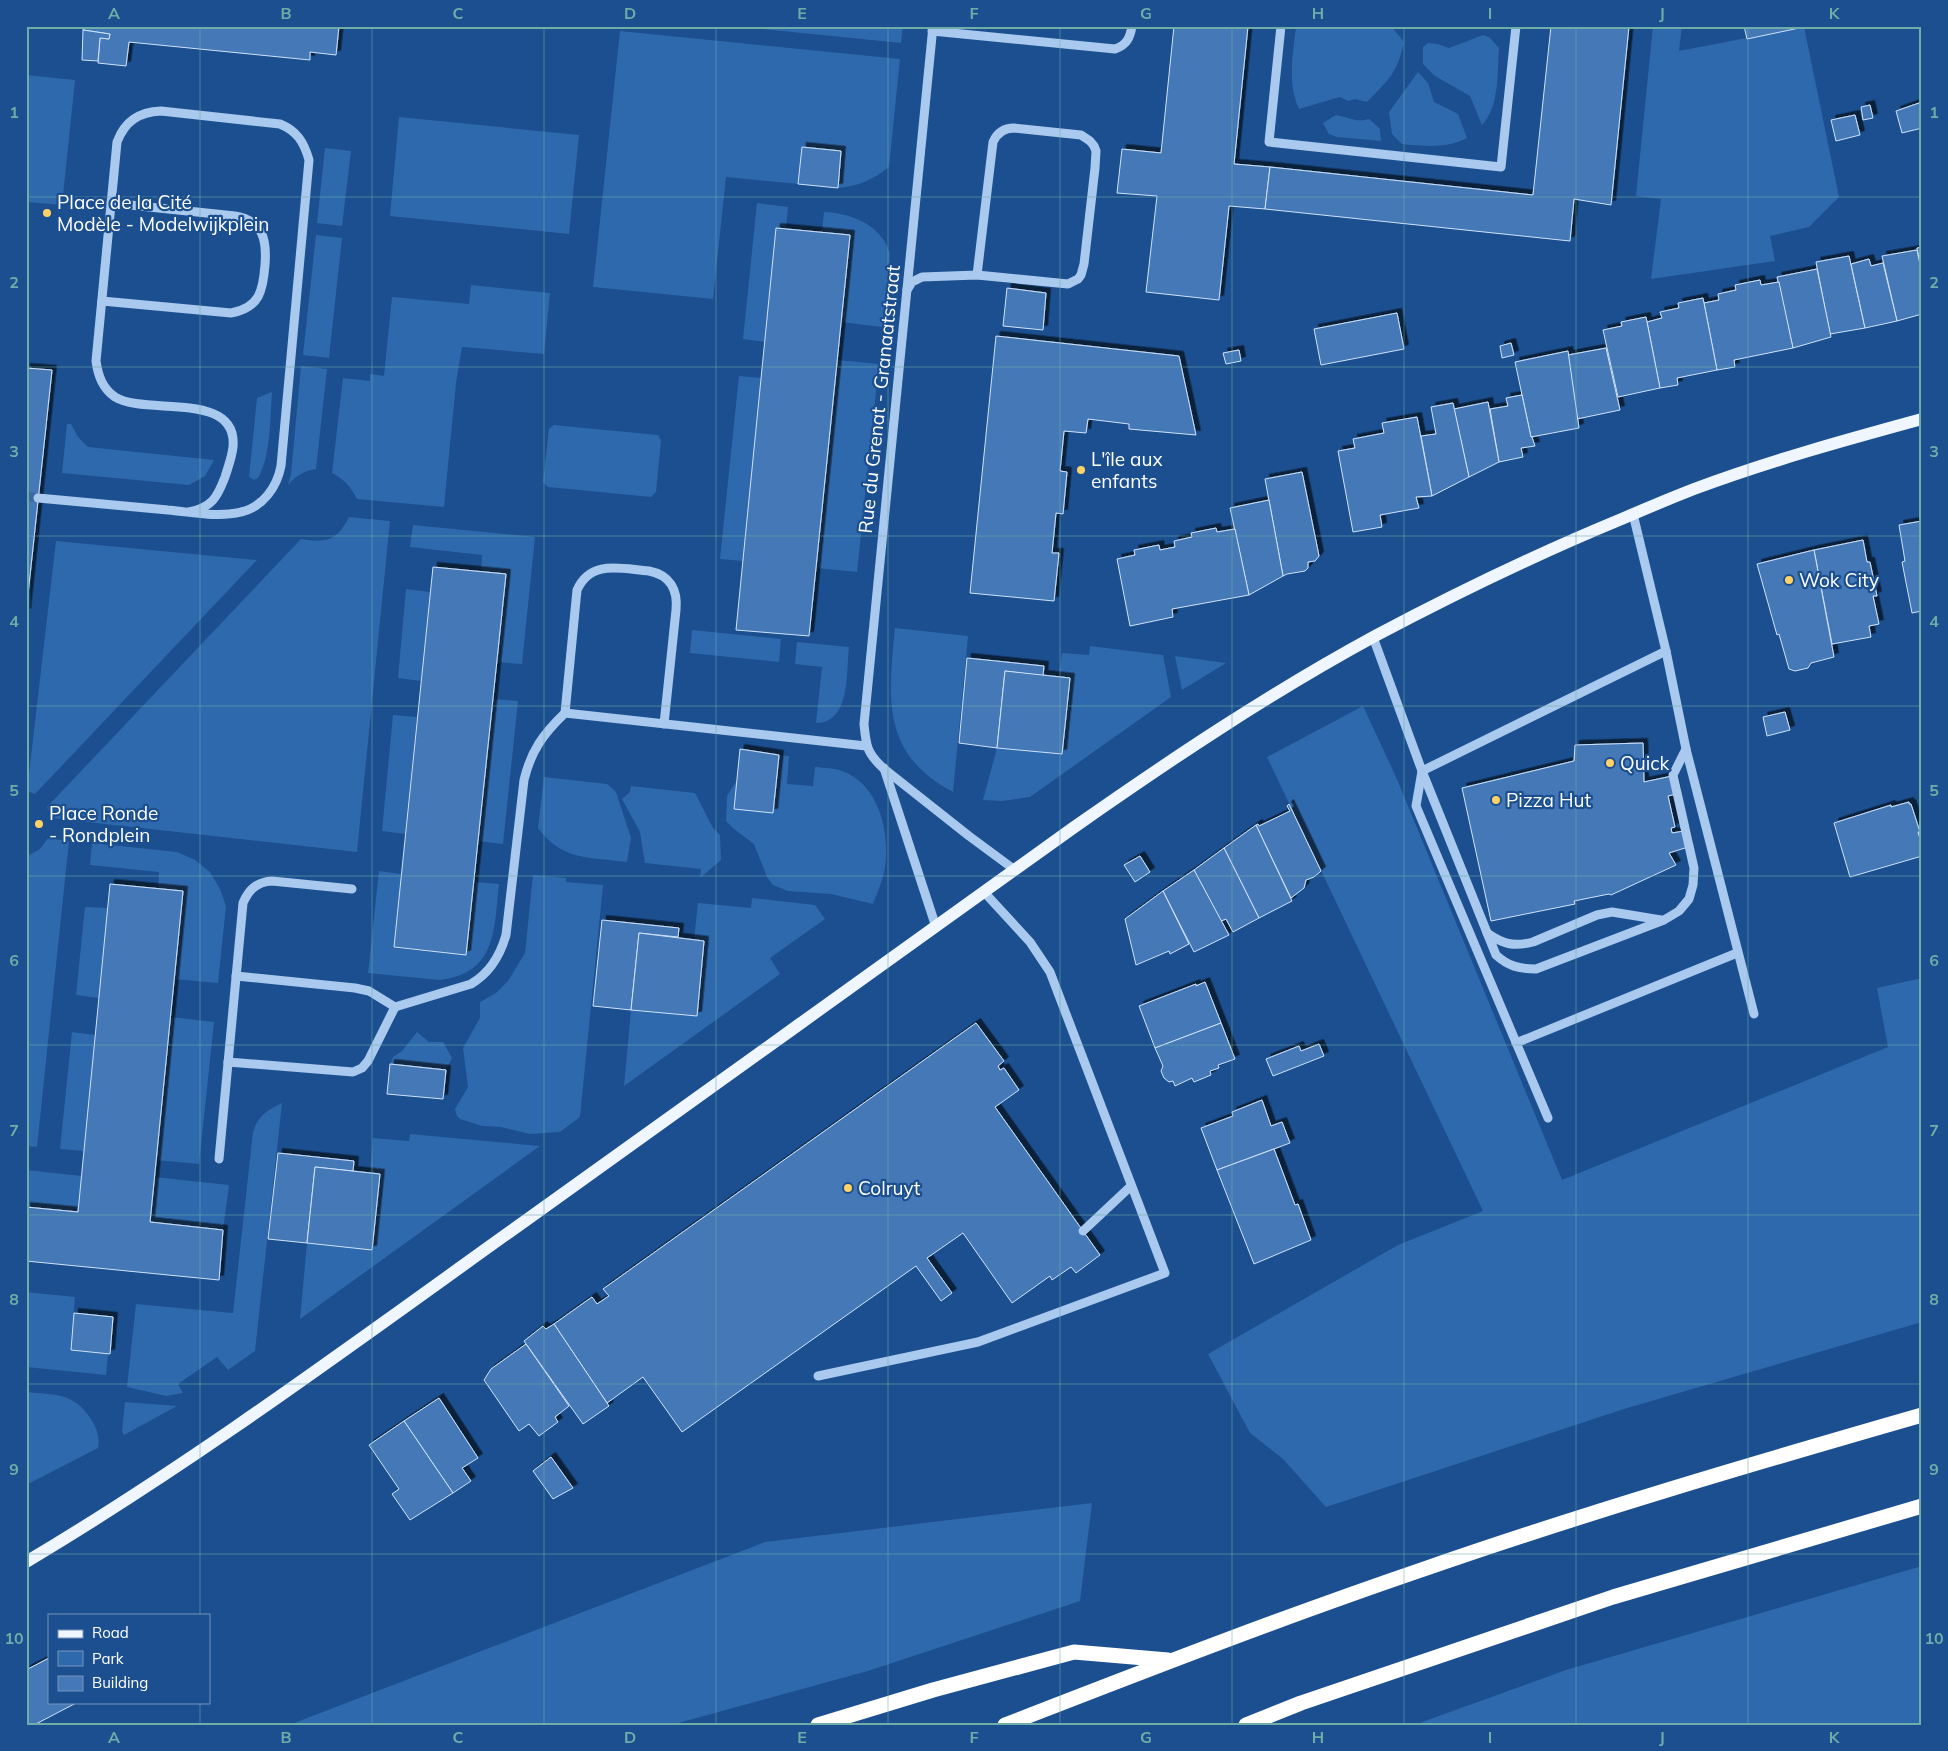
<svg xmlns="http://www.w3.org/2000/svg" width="1948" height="1751" viewBox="0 0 1948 1751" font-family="Mulish,sans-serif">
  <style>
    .green { fill: #2e69ad }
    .building { fill: #4478b7; stroke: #cfe3fa; filter: url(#shadow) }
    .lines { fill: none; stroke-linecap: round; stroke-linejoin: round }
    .minor-tunnel { stroke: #3d69a0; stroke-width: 9; stroke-dasharray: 9 4.5; stroke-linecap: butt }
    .minor { stroke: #a9c9ee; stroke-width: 9 }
    .major { stroke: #f0f6ff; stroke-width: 12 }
    .highway { stroke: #fff; stroke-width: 15 }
    .grid { fill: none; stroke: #6fada8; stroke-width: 1; stroke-opacity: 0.55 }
    .poi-dot { fill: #ffd166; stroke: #1b4f8f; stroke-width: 2 }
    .labels { text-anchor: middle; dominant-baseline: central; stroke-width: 4.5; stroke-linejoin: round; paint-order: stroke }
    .poi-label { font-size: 19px; fill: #fff; stroke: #1b4f8f; text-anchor: start }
    .street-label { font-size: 19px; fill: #fff; stroke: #1b4f8f }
    .neatline { fill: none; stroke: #6fada8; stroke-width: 2 }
    .grid-label { font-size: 16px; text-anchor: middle; font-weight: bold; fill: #6fada8 }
  </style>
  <defs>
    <filter id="shadow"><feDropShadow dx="4.5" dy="-4.5" stdDeviation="0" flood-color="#0009"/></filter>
  </defs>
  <rect width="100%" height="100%" fill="#1b4f8f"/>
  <g class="green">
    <polygon points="731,26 903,26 901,43"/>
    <path d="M 1296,26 L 1391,26 L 1404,42 C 1397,74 1389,79 1367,102 L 1355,99 L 1348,101 L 1340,97 L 1299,109 C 1287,82 1293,55 1296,26 Z"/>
    <polygon points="1653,26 1682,26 1679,51 1804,27 1839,197 1809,227 1770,236 1775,261 1651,279 1661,199 1636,196"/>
    <path d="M 620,31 L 900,59 L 889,167 C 873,180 858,186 838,188 L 841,151 L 803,147 L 798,184 L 726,177 L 713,299 L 593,287 Z"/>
    <path d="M 1483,35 L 1489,37 L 1499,48 C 1497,72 1500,106 1482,125 L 1470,96 L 1435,76 L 1423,64 L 1423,47 L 1428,43 L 1438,44 L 1449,48 Z"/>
    <path d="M 1418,72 L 1428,83 L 1434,102 L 1458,114 L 1467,138 C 1446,149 1425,146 1402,144 L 1392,134 L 1389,112 Z"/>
    <polygon points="26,75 75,80 62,205 26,202"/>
    <path d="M 1336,115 C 1348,117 1357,123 1369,119 L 1380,129 L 1381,141 L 1337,137 L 1329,134 L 1323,123 Z"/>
    <polygon points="399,117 579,135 569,234 390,216"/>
    <polygon points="325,148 351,151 342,226 317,223"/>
    <polygon points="757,203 788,207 786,228 776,228 765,342 743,339"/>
    <path d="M 824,212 C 850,213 880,224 889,251 C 892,258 883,315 882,327 L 841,322 L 849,235 L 822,232 Z"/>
    <polygon points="316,235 342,238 329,358 303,355"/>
    <path d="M 471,285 L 550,293 L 544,354 L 462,347 L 456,383 L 444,507 L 357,499 C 351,487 344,479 332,473 L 343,378 L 370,381 L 370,374 L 384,376 L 392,297 L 469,304 Z"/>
    <polygon points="837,360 879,364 857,572 816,568"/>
    <path d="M 301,366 L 327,369 L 316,469 C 303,471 296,476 288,485 L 291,474 Z"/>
    <polygon points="739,376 761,378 743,561 720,559"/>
    <path d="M 272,392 C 270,418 271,456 258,478 L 254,480 L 249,477 L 257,398 Z"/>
    <polygon points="67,424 71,424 78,437 88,447 214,460 205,476 189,485 62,473"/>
    <polygon points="554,425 658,435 661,440 656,492 651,497 548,487 543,482 549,429"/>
    <path d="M 349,517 L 390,521 L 357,852 L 51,818 L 47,807 L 301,539 C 326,543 337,541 349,517 Z"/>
    <polygon points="413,525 535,537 522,664 497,662 506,574 481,571 482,555 410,547"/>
    <polygon points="56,541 257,560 35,794 27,791"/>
    <polygon points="406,589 430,592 421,681 398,678"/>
    <path d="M 895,628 L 968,636 L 953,792 C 881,754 888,698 895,628 Z"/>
    <polygon points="692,630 781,639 779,662 690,653"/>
    <path d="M 797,642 L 849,647 C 846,672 851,723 816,723 L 822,667 L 795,664 Z"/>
    <polygon points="1090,646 1163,655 1171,697 1030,797 1002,801 983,800 997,748 1062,754 1070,678 1059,677 1062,653 1089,655"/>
    <polygon points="1175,656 1226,663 1182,690"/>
    <polygon points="493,699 518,701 503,844 478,841"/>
    <polygon points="1363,706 1396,777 1562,1180 1888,1047 1877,988 1922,978 1922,1322 1624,1409 1326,1507 1283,1459 1250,1433 1208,1354 1398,1245 1483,1211 1267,757"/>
    <polygon points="393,715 417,717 405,834 382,831"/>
    <path d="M 779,755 L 789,756 L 787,784 L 813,786 L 815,767 C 824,768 835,768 842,771 C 879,784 890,832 885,867 C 883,880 878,891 873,904 L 831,894 L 788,891 L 773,885 L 767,877 L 754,844 L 734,829 L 726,821 L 727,796 L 737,780 L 734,809 L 773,813 Z"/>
    <path d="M 544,777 L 607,784 L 616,792 L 631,838 L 627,862 C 590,857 562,861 538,828 Z"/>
    <polygon points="631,786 695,793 713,828 720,835 721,860 700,878 701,869 645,863 640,832 622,799 630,792"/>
    <polygon points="48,838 69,841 37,1147 26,1146 26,857 40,849"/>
    <polygon points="92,843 177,852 195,860 210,872 220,889 226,906 218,983 174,979 158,889 159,872 90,865"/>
    <path d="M 379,871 L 401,874 L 394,948 L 466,955 L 474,882 L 499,884 C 494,929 497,974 439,980 L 368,973 Z"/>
    <polygon points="533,875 566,878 566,882 603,885 580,1117 560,1132 530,1134 501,1127 482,1126 460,1119 457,1116 455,1109 468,1087 463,1048 480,1018 480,1002 496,993 508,981 525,953"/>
    <polygon points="752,898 815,905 825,919 770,958 780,974 624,1086 631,1010 697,1016 704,941 694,939 698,903 751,908"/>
    <polygon points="85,907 108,908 99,998 76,995"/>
    <polygon points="170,1017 214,1022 199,1164 156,1160"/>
    <polygon points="72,1032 95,1035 84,1151 60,1149"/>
    <polygon points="417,1032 429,1042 443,1042 452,1058 446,1070 390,1064 393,1057 402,1051"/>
    <path d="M 282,1103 L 255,1351 L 228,1370 L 217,1357 L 178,1384 L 183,1393 L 166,1396 L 127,1387 L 136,1304 L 233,1313 L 253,1132 C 258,1116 267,1110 282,1103 Z"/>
    <polygon points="410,1134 540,1146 300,1319 307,1243 372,1250 380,1174 370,1173 373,1138 409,1141"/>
    <polygon points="26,1170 82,1176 78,1212 26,1207"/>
    <polygon points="154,1177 229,1185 223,1230 150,1222"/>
    <polygon points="26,1292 75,1297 71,1350 108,1354 106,1375 26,1367"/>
    <path d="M 26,1392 C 56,1395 73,1392 91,1419 C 97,1429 100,1437 98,1448 L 26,1485 Z"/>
    <polygon points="125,1402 177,1406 124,1435 122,1431"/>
    <polygon points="1092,1503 1080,1601 868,1671 671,1725 289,1725 765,1542"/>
    <polygon points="1922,1566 1922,1725 1414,1725 1566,1670"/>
  </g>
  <g class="building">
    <polygon points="84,26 339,26 336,55 310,52 310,60 129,42 126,66 98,63 100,38 109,39 110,34 83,30"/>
    <polygon points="1174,26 1248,26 1234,164 1270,167 1265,209 1229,206 1219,300 1146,292 1157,196 1117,193 1122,149 1161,153"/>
    <polygon points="1551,26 1629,26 1611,205 1574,199 1570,241 1265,209 1270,167 1533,195"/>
    <polygon points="1744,26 1803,26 1804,27 1747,39"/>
    <polygon points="83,30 110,34 109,39 100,38 98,61 82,60"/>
    <polygon points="1919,103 1922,114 1922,128 1902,133 1896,111"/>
    <polygon points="1870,105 1873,118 1863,120 1861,107"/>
    <polygon points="1855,115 1860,135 1836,141 1831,120"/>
    <polygon points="802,147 841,151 838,188 798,184"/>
    <polygon points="776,228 850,235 809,636 736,630"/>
    <polygon points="1922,247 1922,274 1917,248"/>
    <polygon points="1917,250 1922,274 1922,314 1897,321 1882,256"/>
    <polygon points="1849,256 1865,328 1830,334 1816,262"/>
    <polygon points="1869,259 1871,266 1883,263 1897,321 1865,328 1851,264"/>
    <polygon points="1817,269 1831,337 1793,348 1777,277"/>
    <polygon points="1760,280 1761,285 1779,282 1793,348 1734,360 1735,367 1717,370 1704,303 1719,300 1718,294 1736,290 1735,285"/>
    <polygon points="1007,288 1046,293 1043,330 1003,326"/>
    <polygon points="1703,298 1717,370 1677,378 1678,385 1660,388 1647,322 1662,318 1660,312 1679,308 1678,303"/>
    <polygon points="1397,313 1404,349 1321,365 1314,329"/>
    <polygon points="1646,317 1660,388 1618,397 1603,330 1622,326 1621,322"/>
    <polygon points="996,336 1179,356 1196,435 1129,429 1129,424 1088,419 1086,433 1064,431 1060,471 1067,472 1063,514 1056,513 1052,553 1059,553 1054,601 970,593"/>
    <polygon points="1511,343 1514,355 1502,358 1500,346"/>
    <polygon points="1606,348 1620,410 1577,419 1568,355"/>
    <polygon points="1239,350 1241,361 1226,364 1223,353"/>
    <polygon points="1568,351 1579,428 1531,437 1515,362"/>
    <polygon points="26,368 52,370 26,613"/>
    <polygon points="1522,395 1531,437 1532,437 1535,446 1521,448 1523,457 1499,462 1490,409 1508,406 1506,398"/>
    <polygon points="1488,402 1499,462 1469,477 1454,409"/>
    <polygon points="1453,403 1469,477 1432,496 1421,436 1436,434 1431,407"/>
    <polygon points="1417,417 1432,496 1416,497 1419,508 1380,515 1382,527 1353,532 1338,451 1355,448 1353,439 1384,433 1382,423"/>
    <polygon points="1302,472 1319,556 1315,561 1308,562 1308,568 1305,571 1287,574 1283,576 1265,479"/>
    <polygon points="1269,500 1283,576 1249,595 1230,508"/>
    <polygon points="1922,521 1922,611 1912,613 1902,562 1905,561 1899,525"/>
    <polygon points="1216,528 1217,532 1235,529 1249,595 1172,609 1173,617 1130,626 1117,559 1135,555 1134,550 1159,545 1160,550 1175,547 1174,541 1192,537 1191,533"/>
    <polygon points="1863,540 1867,562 1870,562 1877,596 1873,596 1879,624 1869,626 1871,637 1832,644 1814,550"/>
    <polygon points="1814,550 1834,657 1811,663 1808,668 1795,671 1789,669 1779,634 1777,635 1757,564"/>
    <polygon points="433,567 506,574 466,955 394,947"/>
    <polygon points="967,658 1044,666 1043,676 1005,671 997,748 959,743"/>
    <polygon points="1005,671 1070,678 1062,754 997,748"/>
    <polygon points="1785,712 1790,730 1767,736 1763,717"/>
    <polygon points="1643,743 1644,782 1672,776 1676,794 1668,796 1675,827 1671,828 1672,833 1684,831 1688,847 1669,853 1676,865 1611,895 1609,894 1574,901 1575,904 1491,921 1462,788 1574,761 1575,745"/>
    <polygon points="740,749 779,755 773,813 734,809"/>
    <polygon points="1909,802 1909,804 1911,804 1920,832 1918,832 1922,846 1922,856 1850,877 1834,823 1891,805 1891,807"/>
    <polygon points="1289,804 1321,871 1314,877 1306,880 1304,888 1291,898 1256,825 1258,824 1259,826 1290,811 1287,806"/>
    <polygon points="1256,825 1292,901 1259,918 1224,848"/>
    <polygon points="1224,848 1259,918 1233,932 1226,919 1221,921 1194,870"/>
    <polygon points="1140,856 1150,872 1135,882 1124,865"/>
    <polygon points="1194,870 1229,935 1194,952 1163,891"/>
    <polygon points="110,884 183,891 150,1222 223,1230 219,1280 26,1261 26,1207 78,1212"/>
    <polygon points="1163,891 1189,944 1170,954 1169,951 1136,965 1125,919"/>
    <polygon points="602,920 679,928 678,937 639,933 631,1010 593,1006"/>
    <polygon points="639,933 704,941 697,1016 631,1010"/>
    <polygon points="1205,982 1221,1023 1155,1048 1139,1006 1196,984 1196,986"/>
    <polygon points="976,1023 1004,1061 998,1066 1000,1070 1004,1068 1019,1090 995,1107 1100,1255 1076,1273 1071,1267 1052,1280 1050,1276 1012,1303 963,1233 927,1258 952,1293 941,1301 916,1266 682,1432 643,1377 607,1403 554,1324 592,1297 597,1304 609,1296 603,1289"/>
    <polygon points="1221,1023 1235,1059 1218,1065 1219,1068 1210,1071 1211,1075 1194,1082 1192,1078 1175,1086 1173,1081 1169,1082 1164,1078 1161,1071 1163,1066 1155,1048"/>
    <polygon points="1319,1044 1324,1056 1273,1076 1266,1059 1299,1046 1301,1051"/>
    <polygon points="390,1064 446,1070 443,1099 387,1094"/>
    <polygon points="1262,1100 1271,1126 1282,1122 1290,1143 1217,1170 1201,1128 1233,1116 1232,1112"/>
    <polygon points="1274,1149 1295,1205 1298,1204 1311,1240 1254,1264 1217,1170"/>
    <polygon points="278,1153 354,1161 353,1171 315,1167 307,1243 268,1239"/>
    <polygon points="315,1167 380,1174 372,1250 307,1243"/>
    <polygon points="74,1313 113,1317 110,1354 71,1350"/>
    <polygon points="554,1324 609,1406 583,1424 524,1341 543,1326 546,1329"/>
    <polygon points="526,1344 569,1406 555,1417 558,1422 539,1436 529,1424 519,1431 484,1380 491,1369"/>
    <polygon points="439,1398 478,1458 462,1468 471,1481 453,1493 404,1421"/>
    <polygon points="404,1421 453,1493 410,1520 392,1494 399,1489 369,1445"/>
    <polygon points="551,1457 573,1488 553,1499 533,1471"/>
    <polygon points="49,1658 49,1702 78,1702 34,1725 26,1725 26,1670"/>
  </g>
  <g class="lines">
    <polyline class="minor-tunnel" points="26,496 38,498"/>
    <g class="minor">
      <path d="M 933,26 L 864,724 C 866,746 867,753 883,768 L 969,836 L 1015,870"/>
      <polyline points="1281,26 1269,142 1501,167 1516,26"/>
      <path d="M 932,31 L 1115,49 C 1126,45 1130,39 1132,26"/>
      <path d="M 907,290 L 912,282 L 922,277 L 977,275 L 1068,284 L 1078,279 L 1081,275 L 1084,264 L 1095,168 L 1096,151 L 1094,146 L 1090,141 L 1081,135 L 1014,128 C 1004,128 997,133 993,142 L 977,275"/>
      <path d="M 102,301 L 231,313 C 260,308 263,290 265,265 C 267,239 263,221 235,216 L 111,203"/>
      <path d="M 38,498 C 82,502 125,506 168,510 C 191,512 218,518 241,512 C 263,507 277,487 281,466 L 309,160 C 304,142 297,131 280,124 L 161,111 C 139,112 125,121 117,142 L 96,361 C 98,375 102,388 115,397 C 145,416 238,390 233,447 C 232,457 228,467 225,477 C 217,498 212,507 189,512"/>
      <polyline points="1633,514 1666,651 1686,749 1754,1014"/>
      <path d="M 1373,637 L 1422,771 L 1496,955 C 1508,966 1519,969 1536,969 L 1664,920 L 1679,911 L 1689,899 L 1693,885 L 1694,868 L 1673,775 L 1686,749"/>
      <path d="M 565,713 L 577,590 C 591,559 621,569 649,571 C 670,575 678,590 676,610 L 664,724"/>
      <polyline points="884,768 936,927"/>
      <path d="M 1487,933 C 1503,944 1513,947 1533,942 L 1597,915 L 1612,912 L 1661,920"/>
      <path d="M 395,1007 L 471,984 C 490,973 500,956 506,935 L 524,780 C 531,751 543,734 565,713 L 866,746"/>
      <polyline points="1516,1043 1737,953"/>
      <polyline points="228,1062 353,1072 362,1068 368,1061 395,1007 369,991 355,988 236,976"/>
      <polyline points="1548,1118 1416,806 1422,771 1666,651"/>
      <path d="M 219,1159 L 243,903 C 249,889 257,882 272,881 L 352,889"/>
      <polyline points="1083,1231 1131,1186"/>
      <polyline points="818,1376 978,1342 1165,1273 1050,972 1030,942 984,892"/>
    </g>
    <path class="major" d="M 26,1562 C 199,1459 361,1338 525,1221 C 707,1089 891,960 1073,828 C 1170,760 1270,693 1375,636 C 1456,593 1539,553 1624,518 C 1647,508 1671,498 1694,489 C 1769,461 1845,440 1922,419"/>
    <g class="highway">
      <polyline points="818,1725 933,1690 1074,1652 1168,1660"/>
      <path d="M 1005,1725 C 1144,1671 1283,1617 1424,1569 C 1588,1512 1755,1463 1922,1415"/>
      <polyline points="1246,1725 1301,1703 1613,1597 1922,1506"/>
    </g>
  </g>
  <path class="grid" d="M 200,26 L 200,1615M 372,26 L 372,1725M 544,26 L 544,1725M 716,26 L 716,1725M 888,26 L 888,1725M 1060,26 L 1060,1725M 1232,26 L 1232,1725M 1404,26 L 1404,1725M 1576,26 L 1576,1725M 1748,26 L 1748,1725M 26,197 L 1922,197M 26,367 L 1922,367M 26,536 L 1922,536M 26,706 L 1922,706M 26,876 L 1922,876M 26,1045 L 1922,1045M 26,1215 L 1922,1215M 26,1384 L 1922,1384M 26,1554 L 1922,1554M 200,1702 L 200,1725"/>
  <g class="poi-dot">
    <circle cx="47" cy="213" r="5"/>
    <circle cx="1081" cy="470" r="5"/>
    <circle cx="1789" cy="580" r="5"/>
    <circle cx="1610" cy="763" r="5"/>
    <circle cx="1496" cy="800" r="5"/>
    <circle cx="39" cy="824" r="5"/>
    <circle cx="848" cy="1188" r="5"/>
  </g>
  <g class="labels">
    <g class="poi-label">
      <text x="57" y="202">Place de la Cité<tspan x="57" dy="22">Modèle - Modelwijkplein</tspan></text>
      <text x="1091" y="459">L'île aux<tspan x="1091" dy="22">enfants</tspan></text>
      <text x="1799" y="580">Wok City</text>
      <text x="1620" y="763">Quick</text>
      <text x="1506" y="800">Pizza Hut</text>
      <text x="49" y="813">Place Ronde<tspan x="49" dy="22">- Rondplein</tspan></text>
      <text x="858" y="1188">Colruyt</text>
    </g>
    <g class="street-label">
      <text transform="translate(879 399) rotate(-84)">Rue du Grenat - Granaatstraat</text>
    </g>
  </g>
  <rect width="1948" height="1751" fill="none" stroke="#1b4f8f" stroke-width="55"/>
  <rect x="48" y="1614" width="162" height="90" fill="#1b4f8f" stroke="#7695bc"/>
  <rect x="58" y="1630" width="25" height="8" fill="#f0f6ff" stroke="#7695bc"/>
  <text x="92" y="1638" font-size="15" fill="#ffffff">Road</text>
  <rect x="58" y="1651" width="25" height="15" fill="#2e69ad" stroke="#7695bc"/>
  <text x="92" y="1664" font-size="15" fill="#ffffff">Park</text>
  <rect x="58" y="1676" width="25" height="15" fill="#4478b7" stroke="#7695bc"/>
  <text x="92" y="1688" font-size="15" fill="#ffffff">Building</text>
  <rect x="28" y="28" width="1892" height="1696" class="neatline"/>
  <g class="grid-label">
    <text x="114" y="19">A</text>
    <text x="286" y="19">B</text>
    <text x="458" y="19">C</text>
    <text x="630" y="19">D</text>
    <text x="802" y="19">E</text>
    <text x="974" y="19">F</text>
    <text x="1146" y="19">G</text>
    <text x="1318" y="19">H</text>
    <text x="1490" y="19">I</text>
    <text x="1662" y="19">J</text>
    <text x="1834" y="19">K</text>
    <text x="14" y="118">1</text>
    <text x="1934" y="118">1</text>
    <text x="14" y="288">2</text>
    <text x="1934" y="288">2</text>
    <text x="14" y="457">3</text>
    <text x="1934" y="457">3</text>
    <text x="14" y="627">4</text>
    <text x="1934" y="627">4</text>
    <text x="14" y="796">5</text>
    <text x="1934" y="796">5</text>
    <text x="14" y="966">6</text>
    <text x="1934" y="966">6</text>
    <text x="14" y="1136">7</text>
    <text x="1934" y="1136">7</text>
    <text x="14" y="1305">8</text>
    <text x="1934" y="1305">8</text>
    <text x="14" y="1475">9</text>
    <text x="1934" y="1475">9</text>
    <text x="14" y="1644">10</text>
    <text x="1934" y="1644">10</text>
    <text x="114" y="1743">A</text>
    <text x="286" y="1743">B</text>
    <text x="458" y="1743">C</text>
    <text x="630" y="1743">D</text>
    <text x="802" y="1743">E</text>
    <text x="974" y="1743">F</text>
    <text x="1146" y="1743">G</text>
    <text x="1318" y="1743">H</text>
    <text x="1490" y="1743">I</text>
    <text x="1662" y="1743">J</text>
    <text x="1834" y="1743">K</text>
  </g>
</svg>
